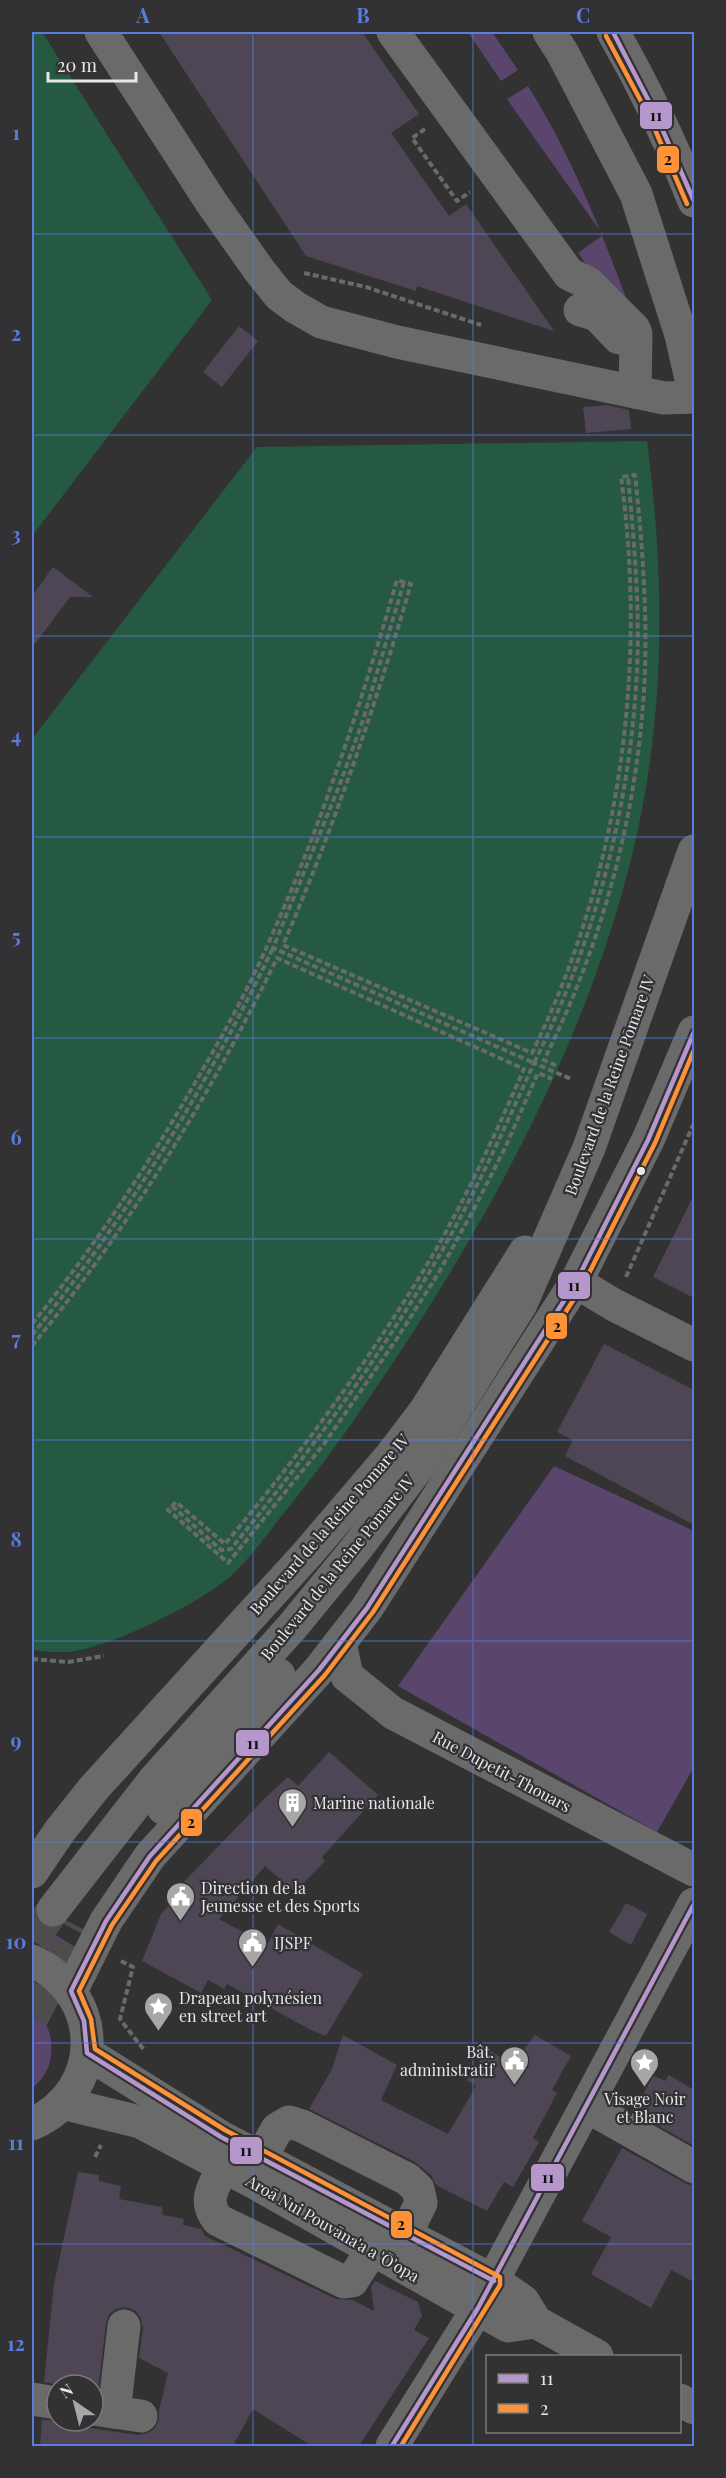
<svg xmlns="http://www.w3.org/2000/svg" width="726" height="2478" viewBox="0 0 726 2478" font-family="'Playfair Display',serif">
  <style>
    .green { fill: #5a456c }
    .water { fill: #255942 }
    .building { fill: #4e4654 }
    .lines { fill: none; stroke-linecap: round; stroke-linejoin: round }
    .major-tunnel { stroke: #4d4d4d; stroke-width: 33; stroke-dasharray: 33 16; stroke-linecap: butt }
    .path { stroke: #696a6a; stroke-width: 4; stroke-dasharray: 6 3; stroke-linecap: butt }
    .minor { stroke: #6a6a6a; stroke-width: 33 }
    .major { stroke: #6a6a6a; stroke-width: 33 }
    .bus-1-casing { stroke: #323133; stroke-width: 9 }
    .bus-2-casing { stroke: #323133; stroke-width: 9 }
    .bus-1 { stroke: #b597cc; stroke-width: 4.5 }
    .bus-2 { stroke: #ff9236; stroke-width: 4.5 }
    .grid { fill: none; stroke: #5a7cdd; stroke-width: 1.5; stroke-opacity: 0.55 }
    .bus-dot { fill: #e7e6e8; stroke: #323133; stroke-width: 2 }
    .labels { text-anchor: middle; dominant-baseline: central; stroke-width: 4.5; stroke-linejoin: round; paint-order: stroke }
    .street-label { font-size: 16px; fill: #e7e6e8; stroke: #323133 }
    .poi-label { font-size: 16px; fill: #e7e6e8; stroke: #323133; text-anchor: start }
    .line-badge { stroke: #323133; stroke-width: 2 }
    .pale-badge-label { font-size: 16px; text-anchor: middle; font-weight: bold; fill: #111 }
    .neatline { fill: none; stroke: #5a7cdd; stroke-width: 2 }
    .grid-label { font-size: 20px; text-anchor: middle; font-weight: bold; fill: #5a7cdd }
  </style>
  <rect width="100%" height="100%" fill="#323232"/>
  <g class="green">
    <polygon points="468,32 492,32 518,70 501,81"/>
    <path d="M 528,86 C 572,156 602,233 631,311 L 607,292 L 578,253 L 603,235 L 507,99 Z"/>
    <polygon points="554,1466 694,1531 694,1767 657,1832 398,1686"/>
    <polygon points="32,1925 54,1934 78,1949 68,1962 32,1940"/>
    <path d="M 32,2003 C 55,2027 61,2066 32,2088 Z"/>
  </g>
  <g class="water">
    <polygon points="32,32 42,32 212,300 32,536"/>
    <path d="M 647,441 C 665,579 666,714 633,851 C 585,1052 474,1248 356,1417 C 331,1454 304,1488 276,1523 C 263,1540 249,1559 233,1574 C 203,1602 110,1648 68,1652 C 56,1653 44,1651 32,1650 L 32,739 L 257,447 Z"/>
  </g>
  <g class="building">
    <polygon points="159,32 362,32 419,114 391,133 449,216 466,204 554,331 417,286 416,291 306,256"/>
    <polygon points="239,326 258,341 222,387 203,372"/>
    <polygon points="607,405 629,410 631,429 586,433 583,407"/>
    <polygon points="53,567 93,597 70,597 32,648 32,596"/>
    <polygon points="694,1195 694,1298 653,1277"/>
    <polygon points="604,1344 694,1390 694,1525 565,1456 573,1440 557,1432"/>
    <polygon points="329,1752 378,1795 322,1857 325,1861 295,1892 265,1866 219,1919 267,1945 278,1924 363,1974 326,2036 309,2029 227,1984 224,1989 208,1980 201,1993 142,1961 161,1914 182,1891 179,1887 264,1799 288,1777 298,1786"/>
    <polygon points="626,1903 647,1914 631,1945 609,1932"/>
    <polygon points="343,2035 397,2065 381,2100 448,2134 476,2086 467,2080 488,2049 512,2065 535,2035 571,2056 552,2090 557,2093 533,2138 539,2142 513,2187 504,2182 487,2211 436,2185 431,2175 415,2162 309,2109 332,2069"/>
    <polygon points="653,2075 665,2081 669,2075 694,2090 694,2146 640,2115 643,2108 638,2105"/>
    <polygon points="622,2148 685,2183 694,2186 694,2282 671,2270 651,2308 591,2274 611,2237 582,2221"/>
    <polygon points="78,2172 99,2175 99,2181 121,2186 119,2199 162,2207 163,2215 184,2219 183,2225 201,2229 205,2236 336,2299 353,2300 374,2311 371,2287 375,2281 418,2302 422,2316 414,2330 429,2338 359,2446 312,2446 253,2409 233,2446 40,2446 42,2420 79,2421 90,2428 138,2435 148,2433 155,2428 159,2419 159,2411 168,2373 139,2358 143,2328 141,2319 136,2311 126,2307 116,2309 109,2314 106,2323 98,2391 93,2391 93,2385 61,2385 44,2382 54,2284"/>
  </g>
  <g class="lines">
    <g class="major-tunnel">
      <polyline points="32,1940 53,1910"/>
      <polyline points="32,2018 79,1927"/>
    </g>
    <g class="path">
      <polyline points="425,129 412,138 457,201 470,192"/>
      <polyline points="304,273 366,287 481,325"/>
      <path d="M 404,582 L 362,723 L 338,789 L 273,948 L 534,1063 C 595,941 630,807 637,671 C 640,605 634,541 628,476"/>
      <polyline points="626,1277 694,1123"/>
      <path d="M 32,1324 C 89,1254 139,1179 185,1100 C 215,1049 244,998 268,944 C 321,826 361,704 397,580 L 411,584 C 375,707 334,827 283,945 L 532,1053 C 619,876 648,672 621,477 L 635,475 C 642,540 647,605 645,670 C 640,804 604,941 544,1060 L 557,1066"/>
      <path d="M 32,1335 C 128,1216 207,1086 273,948"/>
      <path d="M 32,1346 C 130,1226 209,1098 277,958 L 524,1069 C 494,1137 463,1205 425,1268 C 365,1366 298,1457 225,1544 L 176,1502 L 168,1510 L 228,1563 L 324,1444 L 396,1340 L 438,1274 L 474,1209 L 505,1148 L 538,1073 L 552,1079"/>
      <path d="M 172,1506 L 221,1550 L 231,1549 C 303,1460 372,1369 430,1271 C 470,1205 502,1134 534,1063 L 571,1079"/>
      <polyline points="32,1659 68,1662 104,1656"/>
      <polyline points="121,1961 133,1967 120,2019 144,2050"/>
      <polyline points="95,2157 101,2145"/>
    </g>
    <g class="minor">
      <polyline points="101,32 211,202 259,270 279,295 295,307 321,322 397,342 664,398 694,397"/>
      <polyline points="393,32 569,274 588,283 634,329 636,334 635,392"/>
      <polyline points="580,310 597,315 619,338"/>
      <polyline points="576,1282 614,1305 694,1345"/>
      <polyline points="340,1643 347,1676 393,1713 694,1870"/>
      <polyline points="588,2107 694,2167"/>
      <polyline points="261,2158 277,2129 289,2122 302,2126 407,2179 418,2189 421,2203 405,2235"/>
      <path d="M 223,2166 C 214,2187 202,2200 218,2220 L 344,2282 L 352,2281 L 372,2250"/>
      <polyline points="32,2399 57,2403"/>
      <polyline points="93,2409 141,2416"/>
      <polyline points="114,2412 124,2326"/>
    </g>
    <g class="major">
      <polyline points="549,32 562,52 636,194 681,335 694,392"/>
      <path d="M 613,32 C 644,86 671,142 694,201"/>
      <polyline points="163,1808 279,1675"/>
      <polyline points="32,1872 59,1832 94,1788 307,1554 390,1457 425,1411 525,1252"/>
      <polyline points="53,1910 155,1779 292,1627 356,1549 422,1462 521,1304 589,1148 694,851"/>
      <path d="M 32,1961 C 105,1994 106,2091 32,2124"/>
      <polyline points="71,1991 106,1921 150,1856 319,1670 367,1608 576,1282 648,1140 694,1032"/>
      <polyline points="87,2053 221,2137 494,2281 523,2301 536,2322 597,2356"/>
      <polyline points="62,2103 140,2122 257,2184 508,2326 536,2322"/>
      <polyline points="680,2400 694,2408"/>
      <polyline points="392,2446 478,2308 694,1904"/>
    </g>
    <defs>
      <g id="bus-1">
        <polyline points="613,32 656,115 694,201"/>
        <polyline points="494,2281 221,2137 87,2053 84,2021 71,1991 106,1921 150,1856 319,1670 367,1608 576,1282 648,1140 694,1032"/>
        <polyline points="392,2446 478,2308 694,1904"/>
      </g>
      <g id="bus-2">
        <polyline points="606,36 650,118 687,204"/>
        <polyline points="401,2446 500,2285 500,2277 225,2130 95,2049 91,2019 79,1991 112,1925 156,1861 325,1675 373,1612 583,1285 655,1143 694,1050"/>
      </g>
    </defs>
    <use href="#bus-1" class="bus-1-casing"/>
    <use href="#bus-2" class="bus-2-casing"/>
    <use href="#bus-1" class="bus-1"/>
    <use href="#bus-2" class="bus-2"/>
  </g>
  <path class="grid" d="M 253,32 L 253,2446M 473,32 L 473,2446M 32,234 L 694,234M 32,435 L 694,435M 32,636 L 694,636M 32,837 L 694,837M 32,1038 L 694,1038M 32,1239 L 694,1239M 32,1440 L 694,1440M 32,1641 L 694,1641M 32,1842 L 694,1842M 32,2043 L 694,2043M 32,2244 L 694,2244"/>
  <defs>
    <symbol id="building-pin" viewBox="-11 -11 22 30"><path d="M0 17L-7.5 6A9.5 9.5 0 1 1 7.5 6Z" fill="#a8a7a8" stroke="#323133"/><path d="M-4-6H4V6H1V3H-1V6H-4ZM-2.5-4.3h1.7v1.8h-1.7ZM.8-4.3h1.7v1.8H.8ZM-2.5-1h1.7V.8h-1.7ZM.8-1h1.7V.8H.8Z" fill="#fff"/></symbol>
    <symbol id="civic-pin" viewBox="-11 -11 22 30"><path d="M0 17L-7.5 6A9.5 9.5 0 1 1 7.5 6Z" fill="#a8a7a8" stroke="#323133"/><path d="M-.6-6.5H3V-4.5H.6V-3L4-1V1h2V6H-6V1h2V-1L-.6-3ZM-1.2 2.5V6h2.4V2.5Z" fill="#fff"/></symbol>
    <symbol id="sight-pin" viewBox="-11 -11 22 30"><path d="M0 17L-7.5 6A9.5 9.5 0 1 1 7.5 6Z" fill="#a8a7a8" stroke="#323133"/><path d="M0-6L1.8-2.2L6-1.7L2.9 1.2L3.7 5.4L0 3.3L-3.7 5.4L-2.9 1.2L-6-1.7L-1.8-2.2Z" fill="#fff"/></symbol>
  </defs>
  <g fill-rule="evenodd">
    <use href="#building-pin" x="276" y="1786" width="33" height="45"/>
    <use href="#civic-pin" x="164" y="1880" width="33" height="45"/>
    <use href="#civic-pin" x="236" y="1926" width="33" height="45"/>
    <use href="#sight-pin" x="142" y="1990" width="33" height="45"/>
    <use href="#civic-pin" x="498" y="2044" width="33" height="45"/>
    <use href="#sight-pin" x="628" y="2046" width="33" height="45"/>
  </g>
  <circle class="bus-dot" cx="641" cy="1171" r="5"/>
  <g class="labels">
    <g class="street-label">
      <text transform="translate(609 1085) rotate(-70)">Boulevard de la Reine Pōmare IV</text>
      <text transform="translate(329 1524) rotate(-49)">Boulevard de la Reine Pomare IV</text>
      <text transform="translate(337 1567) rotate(-51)">Boulevard de la Reine Pōmare IV</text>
      <text transform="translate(502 1771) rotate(28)">Rue Dupetit-Thouars</text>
      <text transform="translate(333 2228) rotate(30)">Aroā Nui Pouvāna'a a 'Ō'opa</text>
    </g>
    <g class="poi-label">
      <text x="313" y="1802">Marine nationale</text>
      <text x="201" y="1887">Direction de la<tspan x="201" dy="18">Jeunesse et des Sports</tspan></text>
      <text x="274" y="1942">IJSPF</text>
      <text x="179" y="1997">Drapeau polynésien<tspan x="179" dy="18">en street art</tspan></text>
      <text x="494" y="2051" text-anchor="end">Bât.<tspan x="494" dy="18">administratif</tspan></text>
      <text x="645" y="2098" text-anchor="middle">Visage Noir<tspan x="645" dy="18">et Blanc</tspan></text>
    </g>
  </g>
  <g class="line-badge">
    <rect x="639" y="101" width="34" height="29" rx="6" fill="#b597cc"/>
    <rect x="656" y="145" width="24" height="29" rx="6" fill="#ff9236"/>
    <rect x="557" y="1271" width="34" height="29" rx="6" fill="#b597cc"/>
    <rect x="545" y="1312" width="23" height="28" rx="6" fill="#ff9236"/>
    <rect x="235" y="1729" width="35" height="28" rx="6" fill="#b597cc"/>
    <rect x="180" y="1808" width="23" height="29" rx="6" fill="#ff9236"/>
    <rect x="229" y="2136" width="34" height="29" rx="6" fill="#b597cc"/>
    <rect x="530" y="2163" width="35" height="29" rx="6" fill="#b597cc"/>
    <rect x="390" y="2210" width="23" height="29" rx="6" fill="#ff9236"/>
  </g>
  <g class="pale-badge-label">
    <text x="656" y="121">11</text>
    <text x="668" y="165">2</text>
    <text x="574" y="1291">11</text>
    <text x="557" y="1332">2</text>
    <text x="253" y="1749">11</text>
    <text x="191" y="1828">2</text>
    <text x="246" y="2156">11</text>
    <text x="548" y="2183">11</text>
    <text x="401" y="2230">2</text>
  </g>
  <rect width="726" height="2478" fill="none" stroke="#323133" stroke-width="66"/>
  <rect x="486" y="2355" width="195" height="78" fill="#323133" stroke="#7a797b" stroke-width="1.5"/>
  <rect x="498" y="2374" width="30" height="9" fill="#b597cc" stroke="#7a797b" stroke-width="1.5"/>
  <text x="540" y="2385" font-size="18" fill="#e7e6e8">11</text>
  <rect x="498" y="2404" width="30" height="9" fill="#ff9236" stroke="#7a797b" stroke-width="1.5"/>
  <text x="540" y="2415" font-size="18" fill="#e7e6e8">2</text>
  <g transform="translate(75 2403) rotate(325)"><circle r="28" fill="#323133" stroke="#7a797b" stroke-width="1.5"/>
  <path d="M0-4.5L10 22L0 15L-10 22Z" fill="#a8a7a8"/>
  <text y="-9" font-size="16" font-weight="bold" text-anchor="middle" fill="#e7e6e8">N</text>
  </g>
  <path d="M48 72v9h88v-9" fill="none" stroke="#e7e6e8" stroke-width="3"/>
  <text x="57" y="72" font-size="18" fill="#e7e6e8" stroke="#323133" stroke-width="4.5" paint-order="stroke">20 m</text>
  <rect x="33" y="33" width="660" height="2412" class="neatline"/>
  <g class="grid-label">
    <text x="143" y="23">A</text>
    <text x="363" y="23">B</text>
    <text x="583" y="23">C</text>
    <text x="16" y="140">1</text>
    <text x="16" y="341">2</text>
    <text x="16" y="542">3</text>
    <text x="16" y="743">4</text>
    <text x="16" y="944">5</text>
    <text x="16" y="1145">6</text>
    <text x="16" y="1346">7</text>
    <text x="16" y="1547">8</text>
    <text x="16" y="1748">9</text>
    <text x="16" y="1949">10</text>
    <text x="16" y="2150">11</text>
    <text x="16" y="2351">12</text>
  </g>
</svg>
